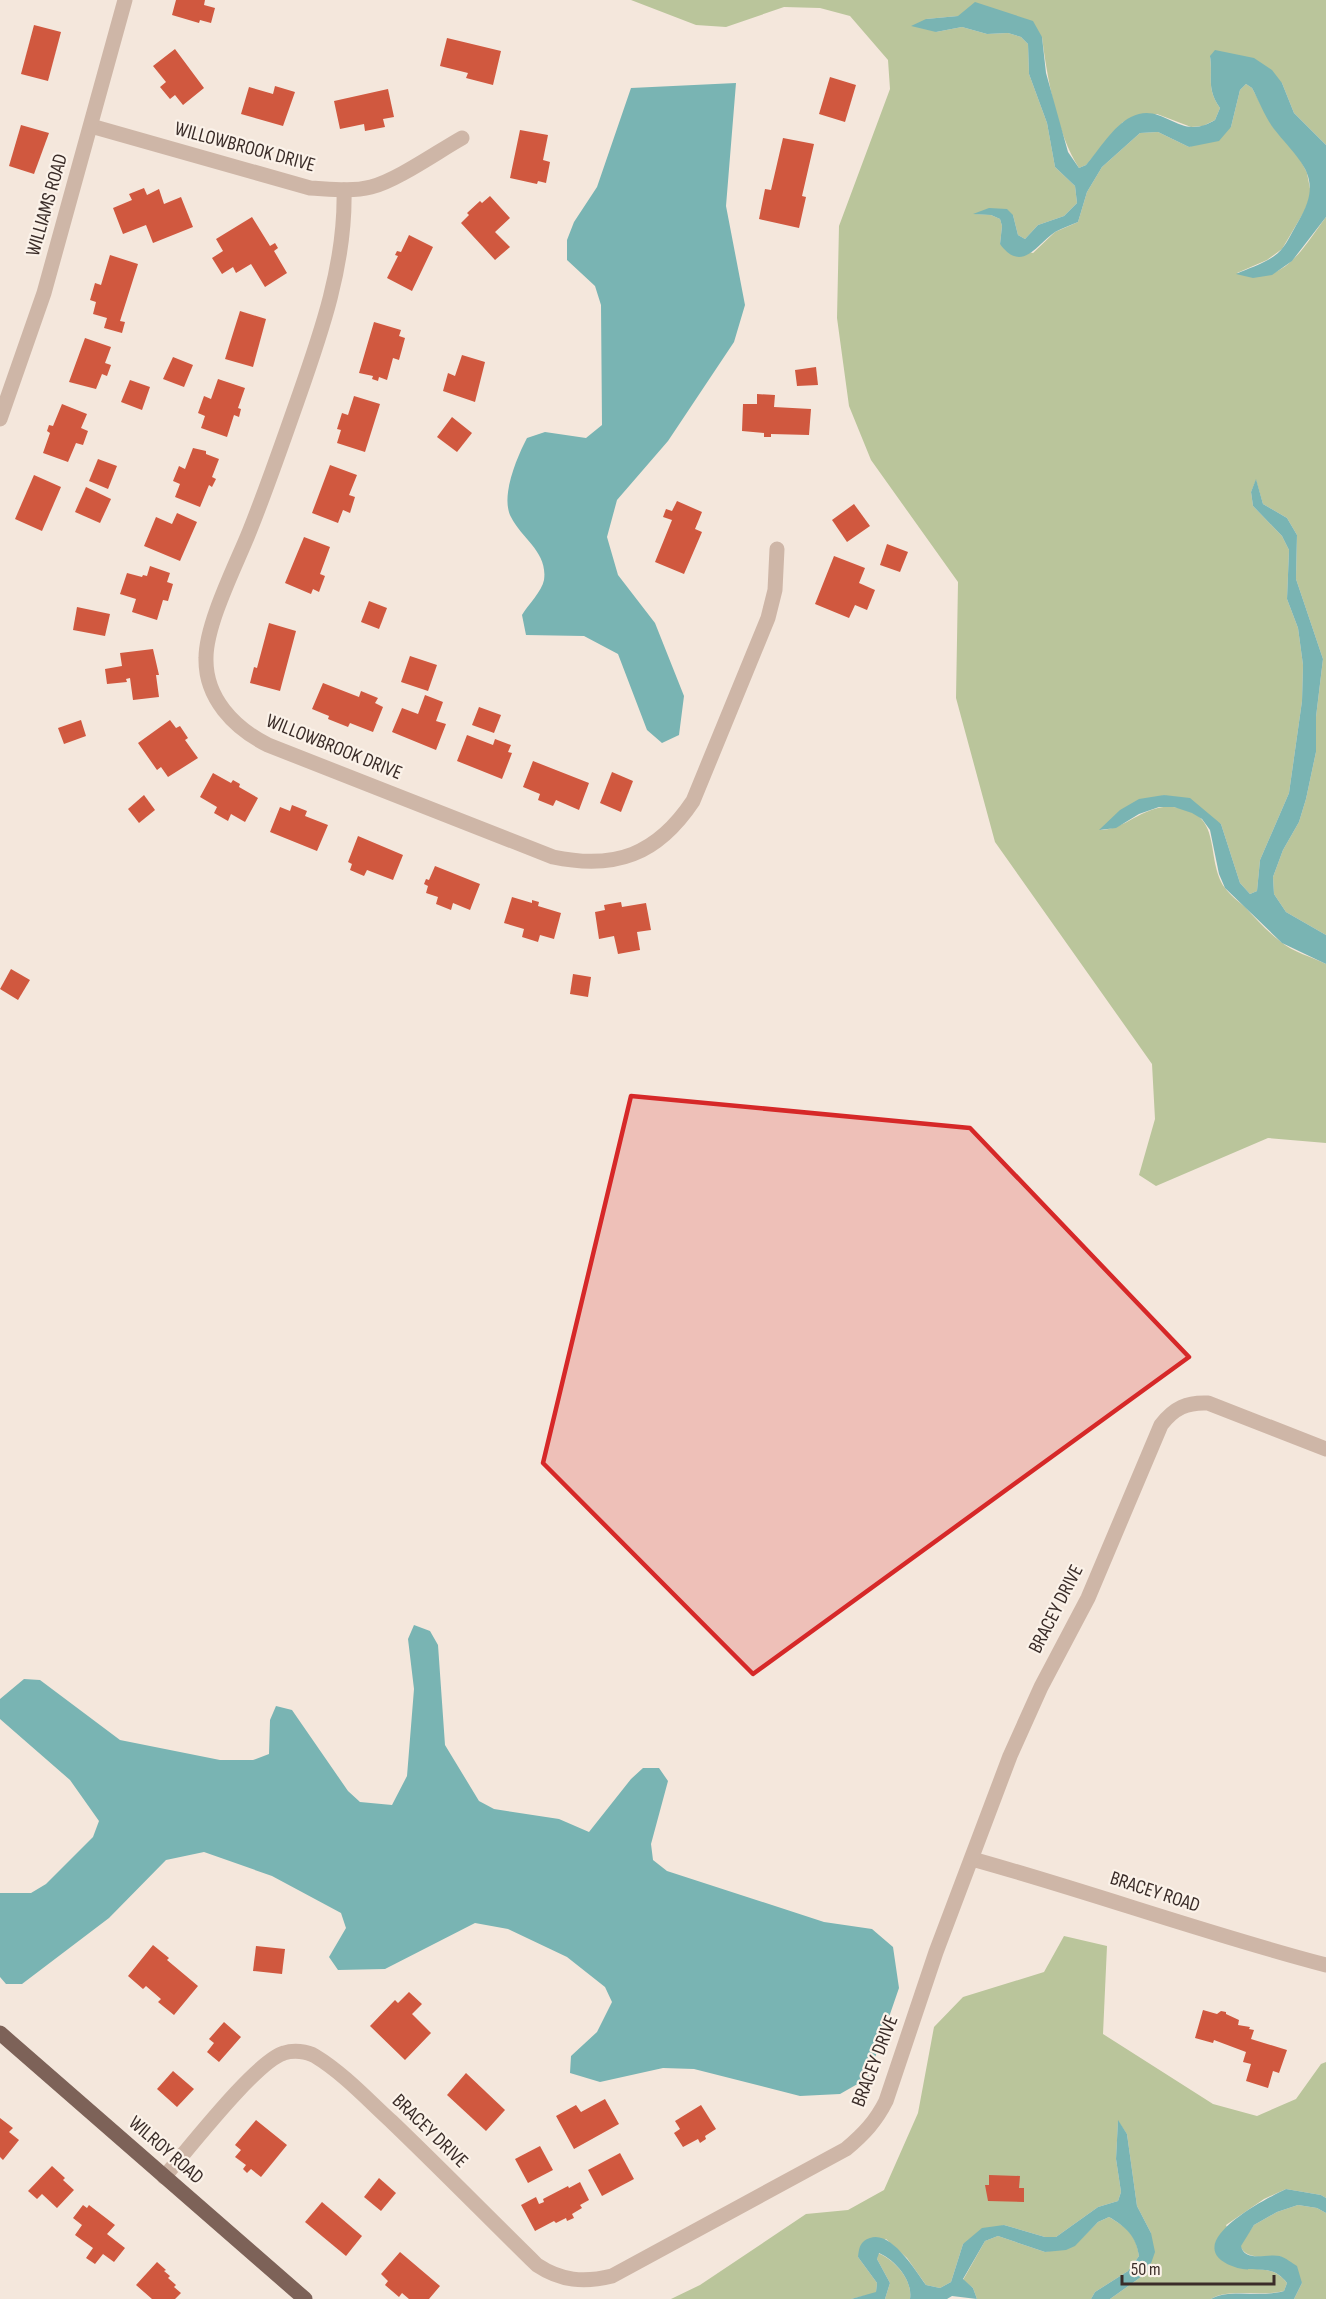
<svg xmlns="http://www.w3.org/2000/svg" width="1326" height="2299" viewBox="0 0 1326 2299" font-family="'Sofia Sans Condensed',sans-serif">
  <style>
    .green { fill: #bac59b }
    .water { fill: #79b4b3 }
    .building { fill: #d0583f }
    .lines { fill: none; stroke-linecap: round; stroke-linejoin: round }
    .minor { stroke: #ceb6a7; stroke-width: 15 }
    .primary { stroke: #7d6258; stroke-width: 15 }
    .marked { fill: #d62828; fill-opacity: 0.2; stroke: #d62828; stroke-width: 4.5; stroke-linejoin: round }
    .labels { text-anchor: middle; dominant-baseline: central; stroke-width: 4.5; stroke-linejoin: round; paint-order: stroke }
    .street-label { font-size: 20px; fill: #3a2c28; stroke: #fbf2e9 }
  </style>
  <rect width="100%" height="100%" fill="#f4e7dc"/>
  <g class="green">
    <path d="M 631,0 L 1326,0 L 1326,145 L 1294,113 L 1282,83 L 1210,57 C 1213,78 1206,88 1220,108 L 1215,120 L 1203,126 L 1191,127 L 1157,114 L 1123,122 L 1086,165 L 1079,168 C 1057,134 1047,77 1042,37 L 958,16 L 926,19 L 936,32 L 962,27 L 987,34 L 1008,33 L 1021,37 L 1028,44 L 1029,74 L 1047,123 L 1055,167 L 1075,186 L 1077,203 L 1064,216 L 1038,225 L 1025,239 L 1018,235 L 1013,215 L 976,214 L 991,215 L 1000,219 L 1002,226 L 1000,244 L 1033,253 L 1055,232 L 1078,222 L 1087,192 L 1102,167 L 1140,133 L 1158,132 L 1189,147 L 1231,127 L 1240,90 L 1246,84 L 1252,88 L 1273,127 L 1299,157 L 1307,173 L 1311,194 L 1305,210 L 1282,249 L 1267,260 L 1237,273 C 1284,287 1302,249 1326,217 L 1326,935 L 1286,912 L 1274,894 L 1273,877 L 1283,850 L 1299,822 L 1306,799 L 1316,752 L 1316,717 L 1323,659 L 1296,579 L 1297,535 L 1287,518 L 1263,504 L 1256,480 L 1251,492 L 1253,506 L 1282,536 L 1289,550 L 1287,599 L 1298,628 L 1303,665 L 1302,701 L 1289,793 L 1260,860 L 1257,891 L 1250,894 L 1240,883 L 1221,824 L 1164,795 L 1100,830 C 1126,830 1144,804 1173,807 C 1225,812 1204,858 1225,888 C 1230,895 1238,901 1245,907 C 1256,919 1268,932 1281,942 C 1293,952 1312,957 1326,964 L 1326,1143 L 1268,1138 L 1156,1186 L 1139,1175 L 1155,1119 L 1152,1064 L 995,842 L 956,698 L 958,582 L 871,460 L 849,406 L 837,318 L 839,226 L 890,89 L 888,60 L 850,16 L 820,8 L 784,7 L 726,27 L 696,25 Z"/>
    <path d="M 1064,1936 L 1107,1946 L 1103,2034 L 1213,2104 L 1257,2116 L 1296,2099 L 1321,2064 L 1326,2062 L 1326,2198 L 1321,2195 L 1286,2189 L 1264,2199 L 1226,2225 L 1245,2269 C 1263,2269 1275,2268 1287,2283 L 1284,2291 C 1261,2297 1229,2288 1211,2299 L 1110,2299 L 1148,2272 L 1151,2233 L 1137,2206 L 1127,2134 L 1118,2121 L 1116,2159 L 1121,2192 L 1118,2201 L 1098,2207 L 1056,2237 L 1045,2237 L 1004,2225 L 963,2244 L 951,2282 L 940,2288 L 926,2285 L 907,2258 L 886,2239 L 858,2257 L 877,2283 L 876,2293 L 851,2299 L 671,2299 L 700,2285 L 806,2214 L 848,2210 L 884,2190 L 918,2113 L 934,2027 L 963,1997 L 1044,1972 Z"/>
    <path d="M 1298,2205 L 1317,2208 L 1326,2213 L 1326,2299 L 1294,2299 L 1302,2283 L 1280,2256 C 1267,2256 1245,2261 1240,2245 L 1254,2225 L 1277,2212 Z"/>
    <path d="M 1109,2217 C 1127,2228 1136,2234 1139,2256 L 1128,2271 L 1095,2292 L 1091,2299 L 977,2299 L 973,2288 L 963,2280 L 985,2241 L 998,2236 L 1045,2252 L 1075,2245 L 1098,2222 Z"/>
    <path d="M 878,2253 C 895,2260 913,2280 910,2299 L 885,2299 L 890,2283 L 877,2259 Z"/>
  </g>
  <g class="water">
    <path d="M 975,2 L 1033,21 L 1042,37 L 1046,73 L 1068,152 L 1079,168 L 1086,165 C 1099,150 1113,126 1131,117 C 1156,104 1172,127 1193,127 C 1202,127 1208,124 1215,120 L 1220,108 C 1206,88 1213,78 1210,56 L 1215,50 L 1254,58 L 1272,70 L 1282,83 L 1294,113 L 1326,145 L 1326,217 L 1292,261 L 1272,275 L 1253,278 L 1236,274 C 1251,267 1270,262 1281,250 C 1288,242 1293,230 1298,222 C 1325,177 1301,163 1274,129 C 1265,117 1259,101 1252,88 L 1246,84 L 1240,90 L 1231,127 L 1219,141 L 1189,147 L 1158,132 L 1140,133 L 1102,167 L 1087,192 L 1078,222 C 1071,225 1062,228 1055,232 C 1037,244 1022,274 1000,244 L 1002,226 L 1000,219 L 991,215 L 973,214 L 989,208 L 1007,209 L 1013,215 L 1018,235 L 1025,239 L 1038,225 L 1064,216 L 1077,203 L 1075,186 L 1055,167 L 1047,123 L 1029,74 L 1028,44 L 1021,37 L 1008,33 L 987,34 L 962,27 L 936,32 L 911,26 L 926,19 L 958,16 Z"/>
    <path d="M 736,83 L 726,206 L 745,305 L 734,342 L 668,441 L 617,500 L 607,537 L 618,575 L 655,623 L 684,696 L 679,735 L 662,743 L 647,730 L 618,654 L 584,636 L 526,635 L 522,615 C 528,605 542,591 544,580 C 548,552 522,539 511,517 C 500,497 517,457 527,438 L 545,432 L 586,438 L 602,425 L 601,305 L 595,286 L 567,260 L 567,240 L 574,222 L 597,187 L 631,88 Z"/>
    <polygon points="1256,479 1263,504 1287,518 1297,535 1296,579 1323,659 1316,717 1316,752 1306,799 1299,822 1283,850 1273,877 1274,894 1286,912 1326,935 1326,964 1282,943 1225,888 1219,874 1210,830 1202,819 1192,813 1174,807 1159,807 1139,814 1116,828 1099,830 1120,810 1139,799 1164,795 1190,798 1221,824 1240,883 1250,894 1257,891 1260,860 1289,793 1302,701 1303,665 1298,628 1287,599 1289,550 1282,536 1253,506 1251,492"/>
    <polygon points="414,1625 430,1631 438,1645 445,1745 479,1801 494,1809 559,1819 589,1832 631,1779 643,1768 659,1768 668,1781 651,1844 653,1860 667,1871 824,1922 872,1929 893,1947 899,1988 868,2078 840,2094 800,2096 694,2069 663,2068 600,2082 570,2073 571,2056 597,2032 612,2002 605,1987 567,1957 508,1929 475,1923 385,1969 338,1970 329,1957 346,1928 341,1913 272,1876 204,1852 166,1860 109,1918 22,1984 6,1984 0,1977 0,1893 31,1893 46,1884 93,1837 99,1821 70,1780 0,1719 0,1699 24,1679 40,1680 120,1740 220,1760 253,1760 269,1754 270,1720 276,1706 292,1710 348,1791 360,1802 392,1805 407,1776 414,1689 408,1639"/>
    <path d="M 1118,2120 L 1127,2134 L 1137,2206 L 1151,2233 L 1155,2252 L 1148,2272 L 1110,2299 L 1091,2299 L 1095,2292 L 1128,2271 L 1139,2256 C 1136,2236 1126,2227 1109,2217 L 1098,2222 L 1075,2246 L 1066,2250 L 1045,2252 L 998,2236 L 985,2241 L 963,2279 L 973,2288 L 977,2299 L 952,2296 L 947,2299 L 910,2299 C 913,2280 895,2260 879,2253 L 877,2259 L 890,2283 L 885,2299 L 851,2299 L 876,2292 L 877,2283 L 858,2257 C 859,2248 860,2241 870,2238 C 891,2230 915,2270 926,2285 L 940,2288 L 951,2282 L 963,2244 L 982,2228 L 1004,2225 L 1045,2237 L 1056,2237 L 1098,2207 L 1118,2201 L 1121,2192 L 1116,2159 Z"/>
    <path d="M 1286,2189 L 1321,2195 L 1326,2198 L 1326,2213 L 1317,2208 L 1298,2205 L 1277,2212 L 1254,2225 L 1241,2246 C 1245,2263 1267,2253 1280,2256 C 1286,2258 1292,2263 1297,2266 L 1302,2283 L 1294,2299 L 1211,2299 C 1229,2288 1261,2298 1284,2291 L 1287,2283 C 1270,2261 1253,2275 1232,2266 C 1177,2244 1267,2198 1286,2189 Z"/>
  </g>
  <g class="building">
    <polygon points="176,0 205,0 204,5 215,8 211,23 200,20 199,23 172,15"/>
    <polygon points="34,25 61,32 48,81 21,74"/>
    <polygon points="447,38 501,51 493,85 466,78 468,73 440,66"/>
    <polygon points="175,49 204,88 183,105 175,95 170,99 160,87 166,82 153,66"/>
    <polygon points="830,77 856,85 845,122 819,114"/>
    <polygon points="275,86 295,92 283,126 241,114 249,87 273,94"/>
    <polygon points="388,89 394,117 383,119 385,127 365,131 364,124 340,129 334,101"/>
    <polygon points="21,125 49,133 34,174 9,166"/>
    <polygon points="520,130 548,135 543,160 550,162 546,183 538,181 537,184 510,178"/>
    <polygon points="783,138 814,144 802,196 806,197 799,228 759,219 765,189 771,190"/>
    <polygon points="144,188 147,195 159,189 164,204 181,197 193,227 153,243 146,225 123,234 113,208 132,200 129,194"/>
    <polygon points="490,196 510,218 495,232 510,247 495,260 461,223 469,215 467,213 480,201 482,203"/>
    <polygon points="252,217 270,246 275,243 278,248 274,251 287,273 265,287 251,264 236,273 233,267 222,274 212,258 223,251 216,239"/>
    <polygon points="409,235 433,247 412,291 387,278 398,256 395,255 397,251 401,252"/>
    <polygon points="110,255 138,264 120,321 125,322 122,333 104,328 107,318 93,314 96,302 90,300 95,283 101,285"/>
    <polygon points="240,311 266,319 253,367 225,359"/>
    <polygon points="374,322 401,330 399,336 405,338 399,360 393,358 387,380 379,377 378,381 372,379 373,376 359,373"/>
    <polygon points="85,338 111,347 105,363 111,365 107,376 102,374 96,389 69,382"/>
    <polygon points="462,355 485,362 475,402 443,391 448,373 455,376"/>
    <polygon points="173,357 193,365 184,387 163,379"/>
    <polygon points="816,367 818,385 797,386 795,370"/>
    <polygon points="218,379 245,388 238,408 241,409 239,417 234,415 227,437 201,428 205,416 198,413 204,396 211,399"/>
    <polygon points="130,380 150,387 142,410 121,402"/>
    <polygon points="757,394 775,395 774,407 811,409 809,435 771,434 771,437 764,437 764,433 742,431 743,404 757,404"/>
    <polygon points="354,396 380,404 365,452 337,443 341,430 337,429 342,413 348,415"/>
    <polygon points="62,404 87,414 81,428 88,431 83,445 76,443 68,462 43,453 50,433 47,431 49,425 53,426"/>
    <polygon points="452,417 472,433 457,452 437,437"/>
    <polygon points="193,448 206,451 206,454 219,459 212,477 216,479 212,487 209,485 200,507 175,497 180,484 173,481 179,466 185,469"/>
    <polygon points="98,459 117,466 108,489 89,481"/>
    <polygon points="330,465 357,475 349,495 355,497 350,513 343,510 338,523 312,513"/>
    <polygon points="34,475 61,487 42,531 15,519"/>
    <polygon points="86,487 111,499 100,523 75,512"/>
    <polygon points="677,501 702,512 695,529 702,532 684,574 655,562 672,520 663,517 666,509 672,511"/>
    <polygon points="854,504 870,526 847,542 832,520"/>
    <polygon points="177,513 197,522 180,561 144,546 156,517 172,524"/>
    <polygon points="304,537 330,547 320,574 325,576 319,592 313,589 311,594 285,583"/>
    <polygon points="887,544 908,552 900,572 880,565"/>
    <polygon points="834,556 865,568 859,583 875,590 867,610 855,605 849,618 815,604"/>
    <polygon points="150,566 170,573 167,582 173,584 168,601 163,600 157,620 132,612 136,599 120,594 127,573 142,577 143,575 147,576"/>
    <polygon points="369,601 387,608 379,629 361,622"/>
    <polygon points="77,607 110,614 105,636 73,630"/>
    <polygon points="269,623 296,631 280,691 250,683 254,667 257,668"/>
    <polygon points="153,649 159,675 156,675 159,697 133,700 130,678 126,679 127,682 107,684 105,669 122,666 120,653"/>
    <polygon points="410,656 437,665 428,691 401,682"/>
    <polygon points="323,683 359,697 361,691 378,698 375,703 383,707 373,732 350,723 348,727 328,719 329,716 312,709"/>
    <polygon points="425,695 443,702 436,721 446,724 436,750 392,732 402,708 418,714"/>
    <polygon points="479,707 501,715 494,733 472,725"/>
    <polygon points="81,720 86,736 64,744 58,728"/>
    <polygon points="170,720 176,728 180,726 188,738 185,740 198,758 168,777 161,767 157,770 138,743"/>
    <polygon points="467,735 493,745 495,739 511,745 508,752 512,753 502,779 457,761"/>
    <polygon points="533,761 589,783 579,810 556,800 553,806 538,800 540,794 523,787"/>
    <polygon points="612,772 633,781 621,812 600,803"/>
    <polygon points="213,773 231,783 233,780 240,784 239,787 258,798 245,822 231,814 228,821 214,813 217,807 200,797"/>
    <polygon points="144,795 155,810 139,823 128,809"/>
    <polygon points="292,805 307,811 305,816 328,825 317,851 270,832 280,807 290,811"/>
    <polygon points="358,836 403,855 393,880 367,870 364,876 350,870 352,864 348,862"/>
    <polygon points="435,866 480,884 470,910 453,903 451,910 436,904 438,897 426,893 428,886 424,884 426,879 429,880"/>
    <polygon points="512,897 532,903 532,900 539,902 538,906 561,913 554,939 540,935 538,942 522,937 524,929 504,923"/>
    <polygon points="621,902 622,907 646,903 651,930 637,932 640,950 618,954 614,936 599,939 595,912 605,910 604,905"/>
    <polygon points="11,969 30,980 18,1000 0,989"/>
    <polygon points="573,974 591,977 588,997 570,994"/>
    <polygon points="153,1945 169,1958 167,1960 198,1986 174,2015 158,2002 161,1999 146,1986 143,1989 128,1976"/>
    <polygon points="256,1946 285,1949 282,1974 253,1971"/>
    <polygon points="409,1992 422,2004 412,2014 431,2033 405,2060 370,2026 395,2000 398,2003"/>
    <polygon points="1203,2010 1217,2014 1221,2011 1226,2012 1226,2014 1239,2020 1238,2025 1250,2027 1249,2029 1254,2030 1251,2039 1287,2050 1279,2073 1273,2071 1268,2088 1246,2081 1251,2064 1243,2062 1246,2052 1214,2040 1213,2043 1195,2038"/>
    <polygon points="224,2022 241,2037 219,2062 207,2052 214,2043 209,2039"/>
    <polygon points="173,2071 194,2089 177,2107 157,2089"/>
    <polygon points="466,2073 505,2110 486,2131 447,2095"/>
    <polygon points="605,2099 619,2124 574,2149 556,2116 576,2105 581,2112"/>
    <polygon points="701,2105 716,2129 705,2136 706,2139 700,2143 698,2139 683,2147 674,2133 680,2129 675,2121"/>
    <polygon points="0,2118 13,2128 9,2132 19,2140 3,2160 0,2157"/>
    <polygon points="256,2120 287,2145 261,2177 251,2169 247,2173 243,2169 246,2165 235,2157 241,2150 235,2145"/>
    <polygon points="540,2146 553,2170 528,2183 515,2159"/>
    <polygon points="620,2153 634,2179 602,2196 588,2170"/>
    <polygon points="52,2166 65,2178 63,2180 74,2190 57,2208 42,2194 37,2199 28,2191"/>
    <polygon points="989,2175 1020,2176 1019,2188 1024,2188 1024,2202 988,2201 985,2185 989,2185"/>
    <polygon points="379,2178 396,2193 381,2211 364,2197"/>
    <polygon points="580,2182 589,2200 580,2205 582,2208 572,2214 574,2218 567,2221 566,2218 556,2223 554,2221 535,2231 521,2205 536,2197 539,2204 544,2202 543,2199 568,2186 569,2188"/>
    <polygon points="322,2202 362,2236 346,2256 305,2222"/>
    <polygon points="83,2205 87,2208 89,2205 115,2225 107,2234 125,2248 114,2262 103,2254 95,2264 86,2258 93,2248 75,2235 82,2225 73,2218"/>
    <polygon points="400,2252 440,2286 429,2299 409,2299 402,2293 399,2297 385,2285 388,2281 381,2274"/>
    <polygon points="157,2262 166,2270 164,2271 170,2276 168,2278 176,2285 174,2287 181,2293 175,2299 152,2299 136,2285"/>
  </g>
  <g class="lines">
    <g class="minor">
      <path d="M 91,126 L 310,188 C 330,189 351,192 371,187 C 396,181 437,152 462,138"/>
      <path d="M 344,190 C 346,266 319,339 294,410 C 280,450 266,490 250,530 C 237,563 206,623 206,658 C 205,698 234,728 268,745 L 553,857 C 615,870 657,855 693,801 L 768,618 L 775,590 L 777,549"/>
      <polyline points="0,419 44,293 125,0"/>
      <path d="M 972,1859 C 1091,1892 1207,1934 1326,1965"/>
      <path d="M 164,2177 C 187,2151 256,2061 284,2053 C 293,2050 307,2051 315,2056 C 343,2073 367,2099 391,2121 C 440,2168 488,2217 537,2265 C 561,2281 584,2283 612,2276 L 846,2149 C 864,2134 876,2121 886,2101 L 936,1952 L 1010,1756 L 1041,1687 L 1088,1598 L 1161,1425 C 1174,1408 1187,1402 1208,1403 L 1326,1449"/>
    </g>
    <polyline class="primary" points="0,2033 305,2299"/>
  </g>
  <path class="marked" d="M 631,1096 L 970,1128 L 1189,1357 L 753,1674 L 543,1463 Z"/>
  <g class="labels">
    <g class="street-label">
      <text transform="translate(245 147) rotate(15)">WILLOWBROOK DRIVE</text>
      <text transform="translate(47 205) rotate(-74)">WILLIAMS ROAD</text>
      <text transform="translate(334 747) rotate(22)">WILLOWBROOK DRIVE</text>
      <text transform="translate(1056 1609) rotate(-63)">BRACEY DRIVE</text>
      <text transform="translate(1155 1892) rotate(18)">BRACEY ROAD</text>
      <text transform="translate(875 2061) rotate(-69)">BRACEY DRIVE</text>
      <text transform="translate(430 2131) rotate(44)">BRACEY DRIVE</text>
      <text transform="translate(166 2150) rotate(41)">WILROY ROAD</text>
    </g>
  </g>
  <path d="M1122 2275v9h152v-9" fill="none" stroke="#3a2c28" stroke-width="3"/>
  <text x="1131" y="2275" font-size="18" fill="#3a2c28" stroke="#fbf2e9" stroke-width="4.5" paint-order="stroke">50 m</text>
</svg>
